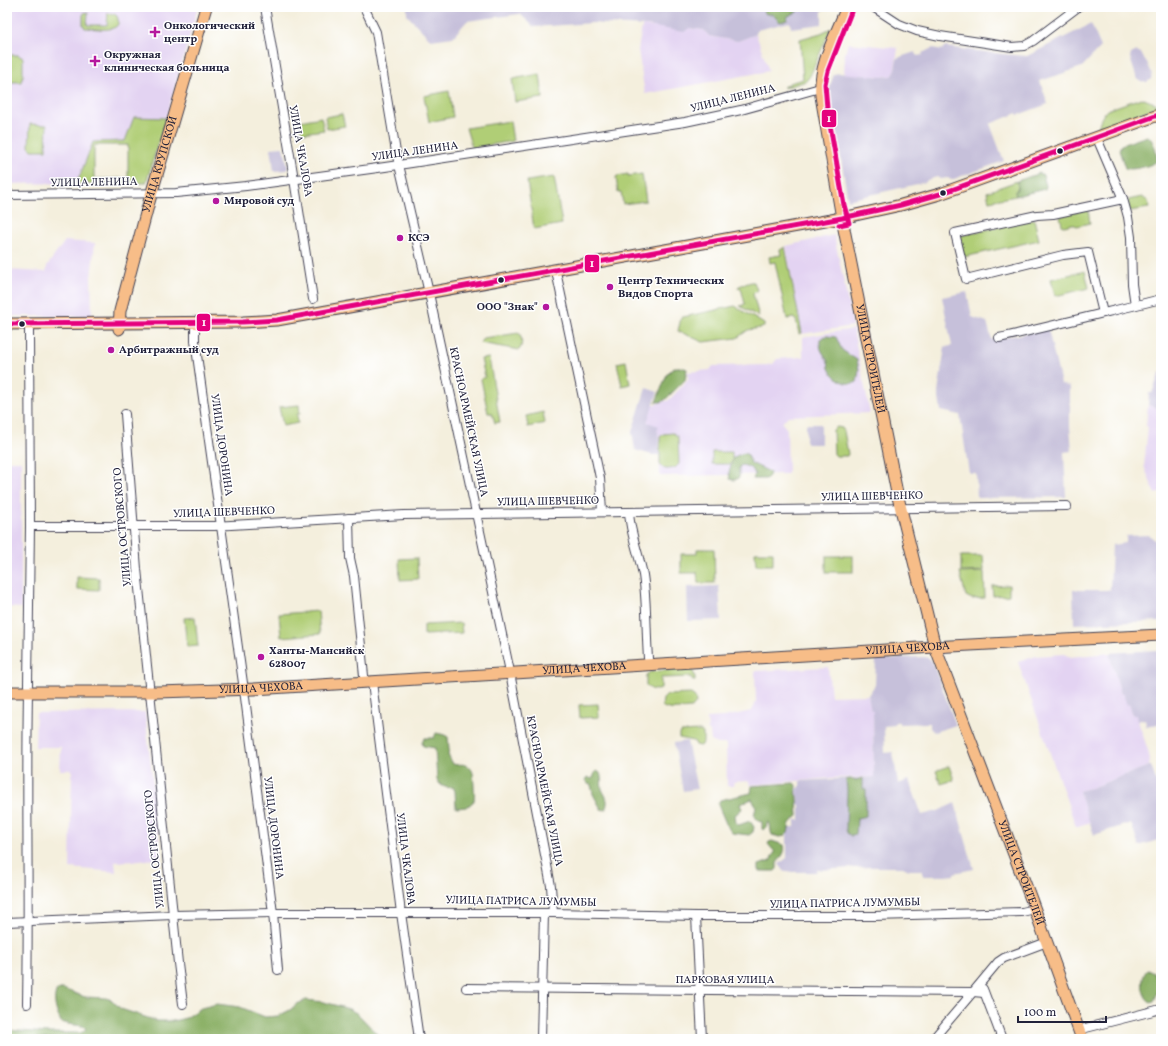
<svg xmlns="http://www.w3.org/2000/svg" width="1168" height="1046" viewBox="0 0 1168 1046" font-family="Vollkorn,serif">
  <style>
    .built { fill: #e3d3f2 }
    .industrial { fill: #c6c0da }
    .green { fill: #b0ce76; stroke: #697858; fill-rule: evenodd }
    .forest { fill: #8cb167; stroke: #576a51 }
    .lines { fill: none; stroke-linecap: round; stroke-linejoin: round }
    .minor-casing { stroke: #424153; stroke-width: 10 }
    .major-casing { stroke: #424153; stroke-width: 13 }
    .minor { stroke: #fff; stroke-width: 8 }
    .major { stroke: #f7bd88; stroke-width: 11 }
    .bus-1-casing { stroke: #fff; stroke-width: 8 }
    .bus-1 { stroke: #e5007d; stroke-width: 5 }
    .poi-dot { fill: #b5179e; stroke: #fff; stroke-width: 1.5 }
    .bus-dot { fill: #22223b; stroke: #fff; stroke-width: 1.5 }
    .labels { text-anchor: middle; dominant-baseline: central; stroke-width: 3; stroke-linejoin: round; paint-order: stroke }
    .poi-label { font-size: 11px; font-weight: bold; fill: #22223b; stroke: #fff; text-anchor: start }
    .street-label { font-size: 11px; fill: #22223b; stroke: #fff }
    .line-badge { stroke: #fff; stroke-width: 1.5 }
    .badge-label { font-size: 11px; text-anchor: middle; font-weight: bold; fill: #fff }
  </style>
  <rect width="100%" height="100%" fill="#fff"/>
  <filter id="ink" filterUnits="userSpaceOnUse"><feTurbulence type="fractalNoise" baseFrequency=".025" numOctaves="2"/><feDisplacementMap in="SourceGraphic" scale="8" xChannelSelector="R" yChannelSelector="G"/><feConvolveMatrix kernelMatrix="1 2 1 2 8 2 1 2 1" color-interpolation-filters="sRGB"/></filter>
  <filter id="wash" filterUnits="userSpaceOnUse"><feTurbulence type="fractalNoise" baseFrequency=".012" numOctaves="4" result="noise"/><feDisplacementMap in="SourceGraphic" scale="16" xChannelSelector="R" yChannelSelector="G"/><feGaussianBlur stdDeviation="0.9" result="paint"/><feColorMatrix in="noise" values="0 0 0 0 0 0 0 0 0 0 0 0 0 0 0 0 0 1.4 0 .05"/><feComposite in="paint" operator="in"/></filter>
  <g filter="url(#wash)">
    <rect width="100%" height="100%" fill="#f4efdd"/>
    <g class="built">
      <polygon points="7,7 198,7 166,118 134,117 126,141 93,142 77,183 7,184"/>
      <polygon points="642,26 689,28 704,30 709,36 738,41 756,34 769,71 645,94 638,50"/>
      <polygon points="848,43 898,48 894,74 891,76 881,77 844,74 845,54"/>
      <polygon points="834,235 853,326 802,334 786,246"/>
      <polygon points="65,241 95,243 91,277 92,316 7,316 7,270 46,272 47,266"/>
      <polygon points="853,329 870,413 788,416 782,423 787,429 788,474 660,476 658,432 647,422 652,405 669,400 688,380 688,372 710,370 713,366 768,365 773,364 777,359 803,357 803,337"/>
      <polygon points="1148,405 1161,409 1161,492 1155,494 1144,466 1148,427 1146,426"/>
      <polygon points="7,461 21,461 21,608 7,607"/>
      <polygon points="1109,653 1121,694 1123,693 1129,704 1133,715 1136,715 1148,750 1150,759 1149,766 1091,788 1079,791 1090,822 1076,827 1018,662 1036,656 1064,654 1070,657"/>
      <polygon points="828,667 831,696 868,695 871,709 873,710 874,777 830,778 750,785 749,781 733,782 734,786 727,786 726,744 717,744 711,741 710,732 708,730 707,718 724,717 752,711 756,702 755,671"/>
      <polygon points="145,712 161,859 115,862 116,872 70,868 72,772 70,770 60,770 61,747 35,747 36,713"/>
    </g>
    <g class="industrial">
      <polygon points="407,7 827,7 822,11 822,24 791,28 790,22 757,30 756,34 738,41 709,36 704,30 689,28 684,32 649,26 605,24 593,23 534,27 520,14 467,21 453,37 431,40 407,15"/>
      <polygon points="1091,24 1101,47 1082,67 1040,81 1048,104 1018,115 1017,113 990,124 1004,161 951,180 948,178 940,179 937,177 927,180 926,182 848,200 829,88 834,74 839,73 881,77 891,76 894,74 897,58 915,52 917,56 923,55 922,53 933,48 942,50 944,47 1002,54 1027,56"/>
      <polygon points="1137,51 1141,53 1145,61 1147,62 1152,74 1151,79 1147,82 1141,82 1137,79 1130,58 1131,54"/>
      <polygon points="283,147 284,152 285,153 288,168 286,170 274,171 271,148"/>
      <polygon points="967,292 972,317 987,322 992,340 1048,329 1061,384 1070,387 1070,426 1072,451 1064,452 1066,497 977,498 976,473 969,473 960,415 941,411 938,392 945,347 952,346 942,297"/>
      <polygon points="1160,372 1161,373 1161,409 1148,405 1149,393 1152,393"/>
      <polygon points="646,388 658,392 647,422 659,426 657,431 658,432 659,455 652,455 635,450 632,432"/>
      <rect x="806" y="424" width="15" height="20"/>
      <polygon points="1149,535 1161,545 1161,621 1074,624 1073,590 1110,590 1112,545 1126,543 1126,536"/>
      <polygon points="719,586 721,620 688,621 687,587"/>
      <polygon points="1157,650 1158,654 1161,654 1161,724 1146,727 1145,719 1137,721 1136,715 1133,715 1129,704 1127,705 1123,694 1121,694 1109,653"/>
      <polygon points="924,657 929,658 932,661 956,725 934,732 930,728 930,723 899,724 899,722 895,722 895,725 884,726 885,753 893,752 898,784 909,780 922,815 938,811 955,803 974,869 954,873 954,875 947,876 923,876 923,870 909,870 903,867 870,867 817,870 816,872 785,872 779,864 787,858 787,827 795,827 795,820 800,820 800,805 798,804 797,789 800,787 800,781 874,777 873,710 871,710 868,695 875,685 876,659"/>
      <polygon points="687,741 697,789 683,791 674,743"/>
      <polygon points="1149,766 1151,766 1161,795 1161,839 1139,846 1131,823 1094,835 1079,791 1091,788"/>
    </g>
    <g class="green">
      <path d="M 85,12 L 88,13 L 87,25 L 107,25 L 108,13 L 114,14 L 117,16 C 125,35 95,28 85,28 L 83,25 L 83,15 Z"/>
      <polygon points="831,28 810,76 806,81 784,88 784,86 789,85 789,83 803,79 800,39 821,33"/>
      <polygon points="7,55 18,55 23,58 23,76 21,82 7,82"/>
      <polygon points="540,74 543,98 515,102 512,79"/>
      <polygon points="449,91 453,117 429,122 424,96"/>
      <path d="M 1141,98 L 1160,105 L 1160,106 L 1099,128 C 1098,123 1103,114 1107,110 Z"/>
      <polygon points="342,114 345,126 327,129 325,117"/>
      <path d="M 134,117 L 166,118 L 146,183 L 78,184 L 77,183 L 93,142 L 125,141 ZM 94,145 L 128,145 L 128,178 L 94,179 Z"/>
      <polygon points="321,117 324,130 302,133 300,121"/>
      <polygon points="510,121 513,141 472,148 466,128"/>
      <polygon points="30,124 47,125 46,150 32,150 29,147"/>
      <polygon points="628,174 628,176 642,174 646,201 623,204 621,192 618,192 616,177 617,176"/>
      <polygon points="554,177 562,224 534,229 527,181"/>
      <polygon points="1017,181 1018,187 1015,192 1016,196 989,201 987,192"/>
      <polygon points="1142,197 1148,201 1149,208 1130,211 1128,200"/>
      <polygon points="1088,209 1090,223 1077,226 1072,224 1064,226 1062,225 1060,216"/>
      <polygon points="1034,219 1039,240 964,257 959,236"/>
      <polygon points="785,247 802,333 799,334 796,320 793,318 787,319 775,262 770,263 769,257 781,255 780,250"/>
      <polygon points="1085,271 1089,288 1055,296 1051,279"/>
      <polygon points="751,282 754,282 757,290 753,294 759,317 740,306 745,304 741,288 738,288 739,286"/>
      <polygon points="735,306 764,324 764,327 761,328 748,330 737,338 703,342 678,331 681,318 683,317"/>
      <path d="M 519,333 C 522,337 523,346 519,350 L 480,343 L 483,338 Z"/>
      <polygon points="489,358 500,422 495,423 492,413 488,413 481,379 485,377 481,359"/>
      <polygon points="626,361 630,384 622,386 617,363"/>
      <polygon points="299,405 300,414 297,414 298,423 283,426 279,407"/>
      <polygon points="543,412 545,423 528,427 526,416"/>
      <polygon points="837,427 842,428 844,431 848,454 847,456 836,456 834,454 833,430"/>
      <path d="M 673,433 L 676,435 L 678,438 L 679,464 L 675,468 C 669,469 663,471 660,464 L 660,437 L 663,434 Z"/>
      <polygon points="732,452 732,464 712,464 712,452"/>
      <polygon points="697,549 714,549 715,583 698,583 697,572 697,573 681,573 681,554 697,554"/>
      <polygon points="755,552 773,552 773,565 756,565"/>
      <rect x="826" y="556" width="27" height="16"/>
      <polygon points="961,556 983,556 984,571 961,572"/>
      <polygon points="417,558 418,579 400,580 399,559"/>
      <polygon points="984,572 985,598 972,599 966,596 960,573"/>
      <polygon points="77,577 99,578 99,590 77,589"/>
      <polygon points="1009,585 1009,595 993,596 992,586"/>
      <polygon points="318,611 320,634 281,637 279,614"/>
      <polygon points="195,617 198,646 187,647 184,618"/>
      <polygon points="461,623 462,633 424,635 424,625"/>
      <path d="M 683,669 L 693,671 L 695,677 L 695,681 L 693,681 L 691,677 L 661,678 L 661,689 C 655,691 651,690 646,685 L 646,675 L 650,672 Z"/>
      <path d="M 691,694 L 695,697 L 696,703 L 692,708 C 683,708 669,712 662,706 L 663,699 L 667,695 Z"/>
      <polygon points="598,704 599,717 580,718 579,705"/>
      <polygon points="700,731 703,733 703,742 702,745 699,746 696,745 694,741 679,738 679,734 681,732"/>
      <polygon points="949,766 954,780 941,784 936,771"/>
    </g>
    <g class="forest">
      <polygon points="763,7 797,7 797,12 788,16 787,20 780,22 772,14 766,14 762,9"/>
      <path d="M 1147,136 C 1154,139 1157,153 1157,161 C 1152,166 1131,171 1125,168 L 1119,150 L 1121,145 Z"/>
      <polygon points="1040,173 1043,175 1046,186 1045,189 1016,196 1015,192 1018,187 1017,181"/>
      <path d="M 826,336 L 836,337 L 842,350 L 857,360 L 859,370 L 857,382 C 848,387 833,379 829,368 C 828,366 829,364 828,362 C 824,352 819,352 820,339 Z"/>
      <polygon points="676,367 681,367 687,369 685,380 665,400 661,402 656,402 667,374 670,371"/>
      <path d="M 744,453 L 748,455 L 751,463 L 770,472 L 769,476 L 766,479 L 753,479 L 755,474 C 752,468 748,466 741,465 L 739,468 L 739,478 L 734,480 L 730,479 L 729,473 L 733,458 L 738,455 Z"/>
      <path d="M 436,733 C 440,734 444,734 448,737 L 449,749 L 448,755 L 453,764 C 457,766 461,763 466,765 C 475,769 473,776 474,785 C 474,790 475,795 474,801 L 467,807 L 456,808 L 455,791 L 453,787 C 446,789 440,786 437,780 L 435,748 L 423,746 L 422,742 L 425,738 L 434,738 Z"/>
      <path d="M 597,771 L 600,773 C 602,777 601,786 602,789 C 605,796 610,800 605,810 L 601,809 L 593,794 L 591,785 L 588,784 L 585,780 L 587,777 L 591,779 L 593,778 L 595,772 Z"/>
      <polygon points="863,778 863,789 866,789 866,816 857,818 856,833 855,835 851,836 847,833 846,829 847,790 846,780 850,779 856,780"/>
      <path d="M 794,783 L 796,785 L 798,816 L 790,823 L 788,833 L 785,836 L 780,837 L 772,835 C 770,831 771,825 769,822 L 767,823 L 766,828 L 764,830 L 762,829 L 762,822 L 758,821 L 754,815 L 756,807 L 752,799 L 740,804 L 742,809 L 735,815 L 736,823 L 739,825 L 750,821 L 754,827 L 753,832 L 749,835 L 732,833 L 727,826 L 719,807 L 718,804 L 720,800 L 751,793 L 752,786 Z"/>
      <path d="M 772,841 L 784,845 C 786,853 781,857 777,863 L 777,869 L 775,871 L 760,871 L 759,870 L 759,865 L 770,861 L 775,852 L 768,844 L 769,842 Z"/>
      <path d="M 1147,970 L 1154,973 C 1160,986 1160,988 1154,1001 L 1151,1002 C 1141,997 1140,978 1147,970 Z"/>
      <path d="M 63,989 L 85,997 L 106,998 L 112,1000 L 121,1009 L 157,1021 L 173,1021 L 186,1018 L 201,1008 L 217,1004 L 240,1007 L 265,1017 L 278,1016 L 290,1010 L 297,1004 L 306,1000 L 324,1002 L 349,1009 L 358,1014 L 376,1033 L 386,1039 L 7,1039 L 7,1030 L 48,1033 L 81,1033 L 86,1029 L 83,1026 L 68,1024 L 61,1022 C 56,1012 52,1000 57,990 Z"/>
    </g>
  </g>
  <g filter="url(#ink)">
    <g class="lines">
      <defs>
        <g id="minor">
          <polyline points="265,7 293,173 313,299"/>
          <polyline points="364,7 376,32 396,152 429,293"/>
          <polyline points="873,7 899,24 917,31 940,36 1012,47 1024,46 1033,41 1078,7"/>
          <polyline points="1099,143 1123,199 1128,217 1131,237 1132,284 1135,305"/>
          <polyline points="7,195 176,193 246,186 385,167 685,122 741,110 820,88"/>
          <polyline points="557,276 600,478 602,512"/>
          <polyline points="430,298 509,667"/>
          <polyline points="1103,313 1088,252 1063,255 966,279 955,233 1037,215 1053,214 1123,199"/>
          <polyline points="195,329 195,341 243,683"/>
          <path d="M 999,338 C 1053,326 1107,312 1161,299"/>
          <polyline points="125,414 137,569 149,685"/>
          <path d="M 629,512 C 630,534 639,553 643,575 C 647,602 646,631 648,658"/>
          <polyline points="349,518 350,558 354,576 364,676"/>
          <polyline points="30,526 214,526 404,515 1067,506"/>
          <polyline points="510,673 551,886 553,913"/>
          <polyline points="372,682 401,913 419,1039"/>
          <polyline points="28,685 30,526 29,330"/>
          <polyline points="244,690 273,913 278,970"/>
          <polyline points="150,692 178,963 183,1004"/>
          <polyline points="696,916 702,1039"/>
          <polyline points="7,922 173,915 273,913 553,913 696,916 874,916 1022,912 1035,909"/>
          <polyline points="466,988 973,992 984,993"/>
          <polyline points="983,989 1002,1039"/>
          <path d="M 27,1004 C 29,900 26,796 28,692"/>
          <polyline points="1078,1030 1161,1009"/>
          <polyline points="541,1039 544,913"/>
          <polyline points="933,1039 973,992 998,962 1004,958 1047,942"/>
        </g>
        <g id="major">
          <path id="s1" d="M 847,7 C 836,35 818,65 821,96 L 843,224 L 897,493 L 935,647 L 1031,899 L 1082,1039"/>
          <polyline points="7,324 243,322 277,320 842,218 901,205 940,194 1161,114"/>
          <path id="s2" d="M 119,329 L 120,311 L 149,202 L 206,7"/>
          <path id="s3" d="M 7,692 L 158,692 L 254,689 L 951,646 L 1161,635"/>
        </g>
      </defs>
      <use href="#minor" class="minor-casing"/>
      <use href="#major" class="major-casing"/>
      <use href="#minor" class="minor"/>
      <use href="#major" class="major"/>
      <defs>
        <g id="bus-1">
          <polyline points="839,225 849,223 844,205 827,108 825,84 828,71 853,7"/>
          <polyline points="7,324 243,322 277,320 842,218 901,205 940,194 1161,114"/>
        </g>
      </defs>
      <use href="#bus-1" class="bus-1-casing"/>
      <use href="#bus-1" class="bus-1"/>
    </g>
  </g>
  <g class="poi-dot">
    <path d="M153 26h4v4h4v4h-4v4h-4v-4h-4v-4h4z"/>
    <path d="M93 55h4v4h4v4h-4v4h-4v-4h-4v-4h4z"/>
    <circle cx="216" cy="201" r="4"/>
    <circle cx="400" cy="238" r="4"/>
    <circle cx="610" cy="287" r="4"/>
    <circle cx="546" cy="307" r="4"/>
    <circle cx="111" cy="350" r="4"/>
    <circle cx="261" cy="657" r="4"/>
  </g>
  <g class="bus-dot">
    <circle cx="1060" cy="151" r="3.5"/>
    <circle cx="943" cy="193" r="3.5"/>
    <circle cx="501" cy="280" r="3.5"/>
    <circle cx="22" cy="324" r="3.5"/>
  </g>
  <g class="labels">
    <g class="poi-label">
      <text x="164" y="26">Онкологический<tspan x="164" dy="13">центр</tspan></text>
      <text x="104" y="55">Окружная<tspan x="104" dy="13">клиническая больница</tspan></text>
      <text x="224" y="201">Мировой суд</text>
      <text x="408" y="238">КСЭ</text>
      <text x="618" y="281">Центр Технических<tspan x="618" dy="13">Видов Спорта</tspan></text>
      <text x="538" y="307" text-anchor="end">ООО "Знак"</text>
      <text x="119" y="350">Арбитражный суд</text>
      <text x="269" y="651">Ханты-Мансийск<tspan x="269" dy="13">628007</tspan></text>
    </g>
    <g class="street-label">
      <text transform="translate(733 99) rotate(-14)">УЛИЦА ЛЕНИНА</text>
      <text transform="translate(300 151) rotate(80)">УЛИЦА ЧКАЛОВА</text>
      <text transform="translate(415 152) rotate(-8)">УЛИЦА ЛЕНИНА</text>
      <text stroke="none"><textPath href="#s2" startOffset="170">УЛИЦА КРУПСКОЙ</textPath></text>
      <text transform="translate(94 183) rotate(-1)">УЛИЦА ЛЕНИНА</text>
      <text stroke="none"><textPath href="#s1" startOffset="361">УЛИЦА СТРОИТЕЛЕЙ</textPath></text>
      <text transform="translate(468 422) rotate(78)">КРАСНОАРМЕЙСКАЯ УЛИЦА</text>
      <text transform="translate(221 445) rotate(82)">УЛИЦА ДОРОНИНА</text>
      <text transform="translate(872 497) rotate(-1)">УЛИЦА ШЕВЧЕНКО</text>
      <text transform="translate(548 502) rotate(-1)">УЛИЦА ШЕВЧЕНКО</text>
      <text transform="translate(224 513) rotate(-2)">УЛИЦА ШЕВЧЕНКО</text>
      <text transform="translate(123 527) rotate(-95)">УЛИЦА ОСТРОВСКОГО</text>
      <text stroke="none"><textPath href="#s3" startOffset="902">УЛИЦА ЧЕХОВА</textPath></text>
      <text stroke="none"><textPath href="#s3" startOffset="578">УЛИЦА ЧЕХОВА</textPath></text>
      <text stroke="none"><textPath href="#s3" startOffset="254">УЛИЦА ЧЕХОВА</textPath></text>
      <text transform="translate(544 791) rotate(79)">КРАСНОАРМЕЙСКАЯ УЛИЦА</text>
      <text transform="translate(273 828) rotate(83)">УЛИЦА ДОРОНИНА</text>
      <text transform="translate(155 849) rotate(-96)">УЛИЦА ОСТРОВСКОГО</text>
      <text transform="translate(405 859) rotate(83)">УЛИЦА ЧКАЛОВА</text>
      <text stroke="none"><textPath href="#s1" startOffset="898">УЛИЦА СТРОИТЕЛЕЙ</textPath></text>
      <text transform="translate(521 902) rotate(1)">УЛИЦА ПАТРИСА ЛУМУМБЫ</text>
      <text transform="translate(845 904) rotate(-1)">УЛИЦА ПАТРИСА ЛУМУМБЫ</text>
      <text x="725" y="980">ПАРКОВАЯ УЛИЦА</text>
    </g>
  </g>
  <g class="line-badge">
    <rect x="821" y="109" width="16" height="19" rx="4" fill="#e5007d"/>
    <rect x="584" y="254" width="16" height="19" rx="4" fill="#e5007d"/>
    <rect x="196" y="313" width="15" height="19" rx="4" fill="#e5007d"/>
  </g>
  <g class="badge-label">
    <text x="829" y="122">1</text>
    <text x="592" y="267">1</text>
    <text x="204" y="326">1</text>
  </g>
  <rect width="1168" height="1046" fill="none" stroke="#fff" stroke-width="24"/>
  <path d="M1018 1016v6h88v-6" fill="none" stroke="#22223b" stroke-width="2"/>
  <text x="1024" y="1016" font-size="12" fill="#22223b" stroke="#ffffff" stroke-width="3" paint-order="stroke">100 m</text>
</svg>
